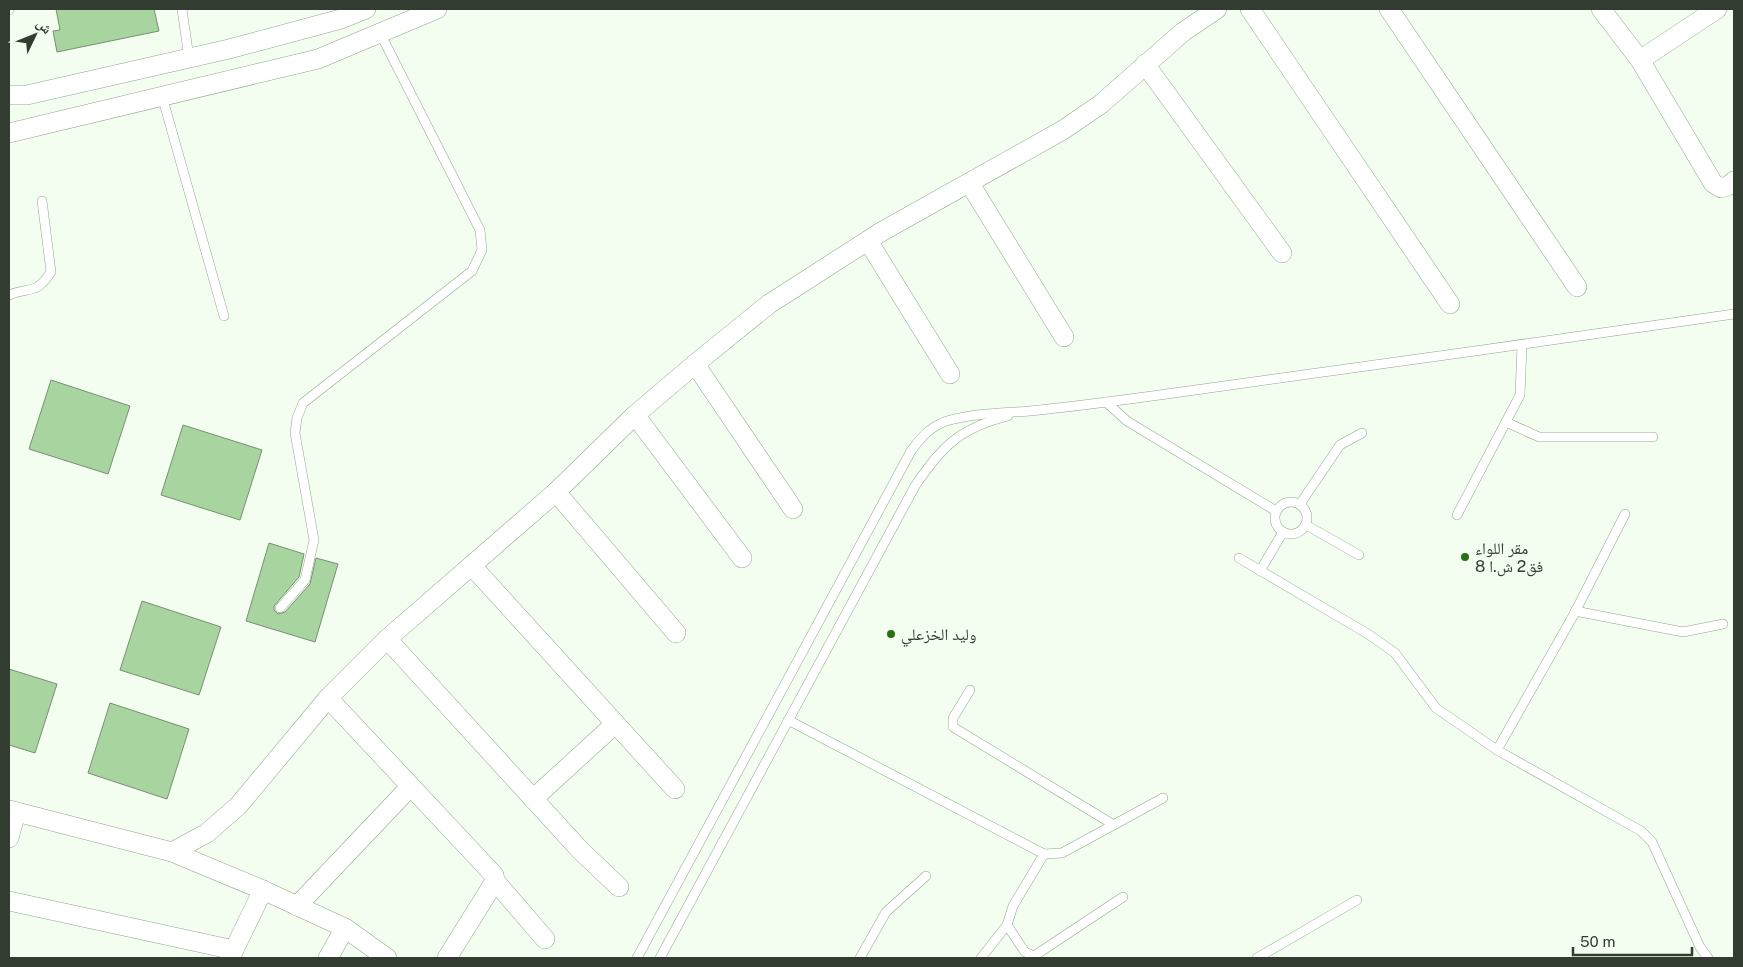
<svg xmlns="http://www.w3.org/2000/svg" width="1743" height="967" viewBox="0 0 1743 967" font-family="'Public Sans','Noto Naskh Arabic',sans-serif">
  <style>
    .building { fill: #a8d49f; stroke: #788f73 }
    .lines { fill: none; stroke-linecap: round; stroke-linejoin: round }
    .lane-casing { stroke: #8fa78a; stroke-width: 10 }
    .street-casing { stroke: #8fa78a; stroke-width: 20 }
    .lane { stroke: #fff; stroke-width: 9 }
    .street { stroke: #fff; stroke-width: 19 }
    .poi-dot { fill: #277114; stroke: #f3fef1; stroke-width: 2 }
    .labels { text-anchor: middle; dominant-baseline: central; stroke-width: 4.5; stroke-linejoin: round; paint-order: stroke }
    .poi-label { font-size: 16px; fill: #323c30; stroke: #f3fef1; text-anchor: start }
  </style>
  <rect width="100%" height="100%" fill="#f3fef1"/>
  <g class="building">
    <polygon points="56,9 154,9 159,31 57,52 53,31 60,30"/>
    <polygon points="51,380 130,406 108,474 29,449"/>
    <polygon points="183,425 262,450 240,520 161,495"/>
    <polygon points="269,543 304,554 299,577 274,606 274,610 278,614 285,612 310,584 316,558 338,564 315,642 246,621"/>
    <polygon points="142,601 221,627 199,695 120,670"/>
    <polygon points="9,669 57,684 35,753 9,745"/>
    <polygon points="110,703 189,729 167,799 88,773"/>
  </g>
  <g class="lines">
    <defs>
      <g id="lane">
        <polyline points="182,9 189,58"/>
        <polyline points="9,10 9,9"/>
        <polyline points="162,96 224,316"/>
        <path d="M 9,295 C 31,286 35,296 51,272 L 42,201"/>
        <polyline points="1106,402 1127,421 1276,511"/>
        <polyline points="1506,422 1539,437 1653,437"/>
        <circle cx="1291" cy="518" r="16"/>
        <polyline points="1300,504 1340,445 1362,433"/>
        <polyline points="1457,515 1520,395 1522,345"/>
        <polyline points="1306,525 1359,555"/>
        <polyline points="1239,558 1368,634 1395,653 1436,708 1497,750 1641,831 1652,842 1700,947 1708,958"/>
        <polyline points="1260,571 1283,532"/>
        <polyline points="280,608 305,580 314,540 295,433 297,418 303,403 472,271 482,250 480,230 380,33"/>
        <polyline points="1575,611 1683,632 1723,624"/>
        <polyline points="970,690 953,718 953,727 1114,825"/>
        <polyline points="788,720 1044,854 1062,853 1163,798"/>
        <polyline points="1497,750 1573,616 1625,514"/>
        <polyline points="1007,925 1025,952 1034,956 1123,897"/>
        <path d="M 637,958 L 911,451 C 922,436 932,425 950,420 C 977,413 1003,413 1030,411 C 1080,406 1131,399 1181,392 C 1365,366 1550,341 1734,314"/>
        <path d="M 660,958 L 915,486 C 942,446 960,428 1008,416"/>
        <polyline points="860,958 886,912 926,876"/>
        <polyline points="981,958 1007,925 1013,906 1044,854"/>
        <polyline points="1257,958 1357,900"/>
      </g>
      <g id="street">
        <polyline points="1250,9 1450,304"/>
        <polyline points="1389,9 1577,287"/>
        <polyline points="1601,9 1640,60 1713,183 1721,188 1728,186 1734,181"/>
        <polyline points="1640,60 1717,9"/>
        <polyline points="1145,64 1282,253"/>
        <polyline points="9,95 27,95 229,49 341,19 366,9"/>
        <polyline points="9,133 318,59 437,9"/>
        <polyline points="970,184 1064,337"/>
        <polyline points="868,241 950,374"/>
        <polyline points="695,364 793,509"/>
        <polyline points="635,415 742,558"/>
        <polyline points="556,492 676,633"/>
        <polyline points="472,566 675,789"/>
        <polyline points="387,639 581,851 619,887"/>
        <polyline points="328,698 494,875 495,881 447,958"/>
        <polyline points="533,799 615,724"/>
        <polyline points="9,810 172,852 263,890 345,928 387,958"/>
        <polyline points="9,838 16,812"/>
        <polyline points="172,852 207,833 238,806 328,698 387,639 556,492 635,415 695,364 769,304 805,281 881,232 1063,130 1101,104 1183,32 1217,9"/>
        <polyline points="495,881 545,939"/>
        <polyline points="9,901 234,950"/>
        <polyline points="297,906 410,787"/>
        <polyline points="230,958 263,890"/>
        <polyline points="328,958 345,928"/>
      </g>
    </defs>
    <use href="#lane" class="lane-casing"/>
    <use href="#street" class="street-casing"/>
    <use href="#lane" class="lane"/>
    <use href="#street" class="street"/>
  </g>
  <g class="poi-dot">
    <circle cx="1465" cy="557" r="5"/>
    <circle cx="891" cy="634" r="5"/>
  </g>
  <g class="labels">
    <g class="poi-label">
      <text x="1475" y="548">مقر اللواء<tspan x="1475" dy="18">8 فق2 ش.ا</tspan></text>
      <text x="901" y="634">وليد الخزعلي</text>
    </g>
  </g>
  <rect width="1743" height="967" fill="none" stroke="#323c30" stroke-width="20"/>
  <g transform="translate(35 35) rotate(47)" stroke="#f3fef1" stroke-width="4" paint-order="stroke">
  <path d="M0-4L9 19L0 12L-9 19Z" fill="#323c30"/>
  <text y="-8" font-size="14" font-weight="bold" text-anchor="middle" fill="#323c30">ش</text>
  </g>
  <path d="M1573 947v8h119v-8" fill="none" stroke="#323c30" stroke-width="2.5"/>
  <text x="1580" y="947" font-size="15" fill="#323c30" stroke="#f3fef1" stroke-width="4" paint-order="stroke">50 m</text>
</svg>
